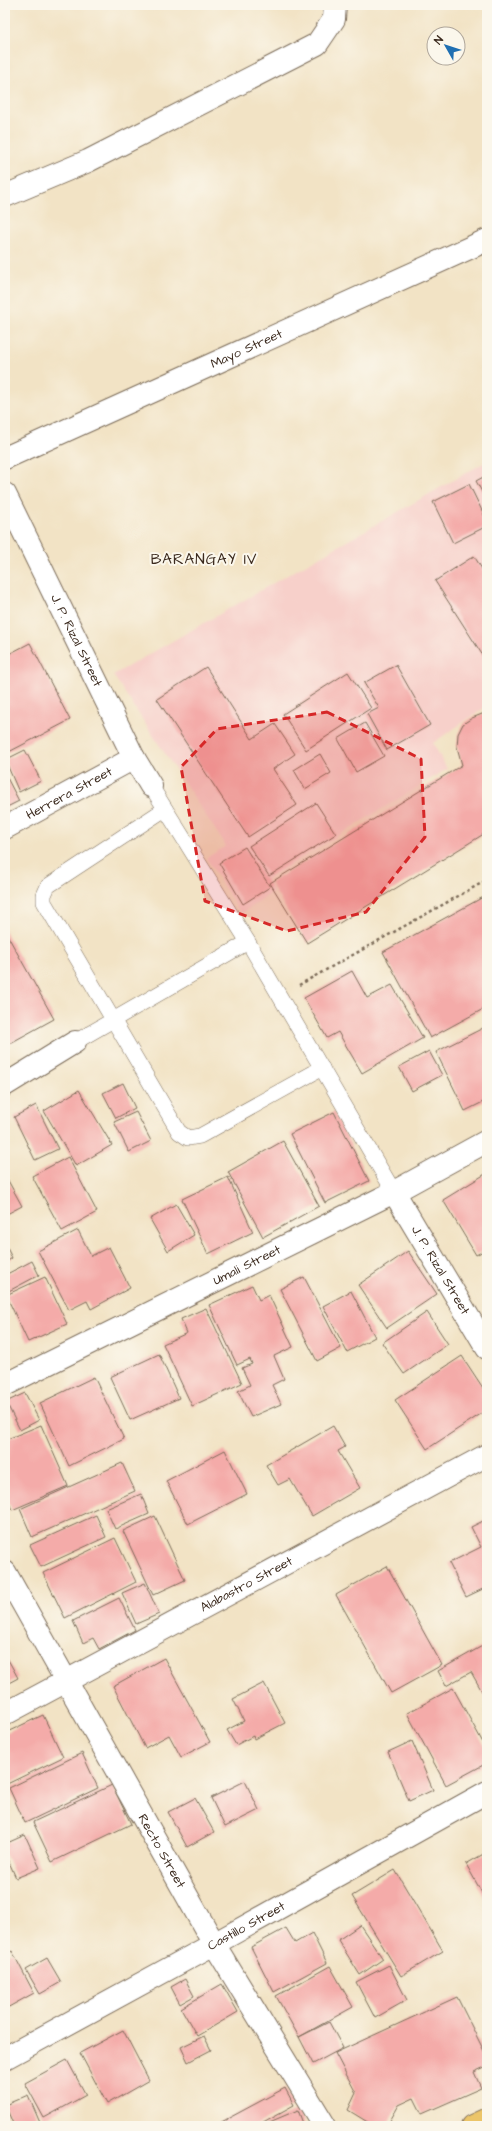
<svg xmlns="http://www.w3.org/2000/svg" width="492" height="2131" viewBox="0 0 492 2131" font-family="'Architects Daughter',sans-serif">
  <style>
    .built { fill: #f7d0ca }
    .building { fill: #f4aba9 }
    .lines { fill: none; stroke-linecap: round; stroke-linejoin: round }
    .service-casing { stroke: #7b6b58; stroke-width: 16 }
    .minor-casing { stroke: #7b6b58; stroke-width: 24 }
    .tertiary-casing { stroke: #7b6b58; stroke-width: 24 }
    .primary-casing { stroke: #7b6b58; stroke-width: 24 }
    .path { stroke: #7b6b58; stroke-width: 2.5; stroke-dasharray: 3 3; stroke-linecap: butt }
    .service { stroke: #fff; stroke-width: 15 }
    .minor { stroke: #fff; stroke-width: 22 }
    .tertiary { stroke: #fff; stroke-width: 22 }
    .primary { stroke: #ecc569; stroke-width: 22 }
    .marked { fill: #d62828; fill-opacity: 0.2; stroke: #d62828; stroke-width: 3; stroke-dasharray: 8 5; stroke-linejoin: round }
    .labels { text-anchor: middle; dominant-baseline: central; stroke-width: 4; stroke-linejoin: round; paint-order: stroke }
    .street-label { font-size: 13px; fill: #3b2a1e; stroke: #fbf7ec }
    .quarter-label { font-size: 15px; letter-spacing: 1px; fill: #3b2a1e; stroke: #fbf7ec }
  </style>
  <rect width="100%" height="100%" fill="#fbf7ec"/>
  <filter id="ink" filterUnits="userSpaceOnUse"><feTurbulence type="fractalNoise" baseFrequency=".025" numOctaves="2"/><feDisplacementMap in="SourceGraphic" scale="8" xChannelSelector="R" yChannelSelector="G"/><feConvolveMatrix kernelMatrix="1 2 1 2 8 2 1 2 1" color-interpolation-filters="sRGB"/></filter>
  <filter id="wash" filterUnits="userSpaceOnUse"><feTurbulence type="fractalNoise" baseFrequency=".012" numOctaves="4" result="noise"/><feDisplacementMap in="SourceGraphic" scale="16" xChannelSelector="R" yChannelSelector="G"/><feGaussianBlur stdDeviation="0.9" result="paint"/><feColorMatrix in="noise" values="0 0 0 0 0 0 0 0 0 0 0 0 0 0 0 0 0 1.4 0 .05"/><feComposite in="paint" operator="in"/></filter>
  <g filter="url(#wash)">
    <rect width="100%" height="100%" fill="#f2e3c5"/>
    <polygon class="built" points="487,461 487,706 433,743 447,769 267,879 273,891 241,914 206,858 226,846 113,675"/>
    <g id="blocks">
      <g class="building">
        <polygon points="487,475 487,501 476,481"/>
        <polygon points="469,484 487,521 487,526 453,543 433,502"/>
        <polygon points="474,556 487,577 487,662 435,581"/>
        <polygon points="30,643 70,720 5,754 5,656"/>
        <polygon points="396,665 430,725 387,750 367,714 379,708 364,683"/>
        <polygon points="206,667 252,739 275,724 295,754 273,769 297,805 248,837 157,699"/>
        <polygon points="348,672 371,708 306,750 283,714"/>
        <polygon points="487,712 487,832 307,943 270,883 462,765 457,747 458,734 463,724 472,718"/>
        <polygon points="365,723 384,756 356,772 338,739"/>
        <polygon points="25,750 41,781 19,792 5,760"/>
        <polygon points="320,754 331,773 305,789 294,770"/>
        <polygon points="5,774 19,801 5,808"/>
        <polygon points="316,803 336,834 269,876 249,846"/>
        <polygon points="245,847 270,887 243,904 219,863"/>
        <polygon points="487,895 487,1007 430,1038 383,952"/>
        <polygon points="5,931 54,1019 5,1046"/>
        <polygon points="352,971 367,998 392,985 423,1038 362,1073 338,1032 327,1038 304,998"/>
        <polygon points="487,1026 487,1100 465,1111 436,1052"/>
        <polygon points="429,1051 442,1075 412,1091 399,1067"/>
        <polygon points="123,1083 135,1108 116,1118 103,1093"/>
        <polygon points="79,1090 112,1145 76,1166 44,1111"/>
        <polygon points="36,1105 58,1149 35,1160 14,1117"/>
        <polygon points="136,1112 151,1141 129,1152 114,1122"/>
        <polygon points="334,1112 369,1181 325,1203 290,1134"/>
        <polygon points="283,1141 319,1206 263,1237 228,1172"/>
        <polygon points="68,1157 97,1212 62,1231 32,1176"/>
        <polygon points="487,1173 487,1249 476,1255 443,1200"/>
        <polygon points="5,1175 22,1206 5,1215"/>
        <polygon points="228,1177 253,1232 208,1254 182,1199"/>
        <polygon points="176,1204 194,1235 168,1251 150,1219"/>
        <polygon points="78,1230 91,1256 109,1247 130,1288 91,1309 87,1301 69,1310 38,1251"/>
        <polygon points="5,1244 12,1258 5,1263"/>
        <polygon points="408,1251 437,1294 387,1328 358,1285"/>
        <polygon points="32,1261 39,1275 5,1293 5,1275"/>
        <polygon points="45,1277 67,1324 28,1342 6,1295"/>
        <polygon points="304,1277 341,1348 317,1361 280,1289"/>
        <polygon points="252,1285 259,1300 269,1295 293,1347 274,1356 284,1379 272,1385 281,1404 251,1417 238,1391 250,1385 242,1368 252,1364 250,1359 237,1365 209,1305"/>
        <polygon points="351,1291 375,1337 347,1352 323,1306"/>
        <polygon points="206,1308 242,1383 192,1406 163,1344 187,1333 181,1319"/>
        <polygon points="427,1312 448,1344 404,1374 382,1343"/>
        <polygon points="159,1354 179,1398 130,1420 110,1377"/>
        <polygon points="462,1356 487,1394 487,1410 427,1449 395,1400"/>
        <polygon points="94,1377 124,1439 69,1466 40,1403"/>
        <polygon points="25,1393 39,1420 20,1430 6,1402"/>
        <polygon points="41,1425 68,1486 12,1510 5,1494 5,1440"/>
        <polygon points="333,1426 345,1447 338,1451 360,1488 312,1516 290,1479 278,1485 266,1465"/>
        <polygon points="225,1450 247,1494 188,1524 166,1481"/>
        <polygon points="122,1463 135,1491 32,1537 20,1509"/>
        <polygon points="141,1494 149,1514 115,1529 106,1509"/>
        <polygon points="96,1515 106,1537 41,1567 30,1545"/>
        <polygon points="155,1516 185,1580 153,1595 123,1531"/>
        <polygon points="487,1519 487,1587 466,1597 449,1563 481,1547 471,1527"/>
        <polygon points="115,1538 136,1582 65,1618 43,1573"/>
        <polygon points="387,1566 442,1665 391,1693 336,1595"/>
        <polygon points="145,1583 159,1614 136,1624 122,1593"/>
        <polygon points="119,1598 135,1630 99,1649 93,1638 83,1643 73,1621"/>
        <polygon points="484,1645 487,1651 487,1700 471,1672 446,1686 438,1671"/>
        <polygon points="5,1654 18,1678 5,1685"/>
        <polygon points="164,1658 210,1742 181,1757 169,1735 145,1748 113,1686"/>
        <polygon points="264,1683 285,1723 254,1739 253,1736 236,1745 227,1730 244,1721 233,1699"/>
        <polygon points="453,1688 487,1750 487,1763 446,1785 407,1713"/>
        <polygon points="43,1715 63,1757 5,1785 5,1733"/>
        <polygon points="412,1741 433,1790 409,1801 388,1752"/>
        <polygon points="82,1753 98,1788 25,1823 9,1788"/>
        <polygon points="245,1781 259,1810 225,1827 211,1798"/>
        <polygon points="112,1785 131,1824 52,1862 33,1822"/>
        <polygon points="195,1798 214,1832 187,1847 168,1812"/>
        <polygon points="25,1835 40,1868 16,1878 5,1853 5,1844"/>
        <polygon points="487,1852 487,1902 466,1864"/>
        <polygon points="395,1870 443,1951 401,1976 352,1896"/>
        <polygon points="360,1925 383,1959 360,1975 338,1940"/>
        <polygon points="286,1928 295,1943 312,1933 327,1963 274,1992 251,1947"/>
        <polygon points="12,1951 34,1993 5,2009 5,1955"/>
        <polygon points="47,1958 61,1982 40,1994 26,1970"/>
        <polygon points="389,1965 407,2000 375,2018 356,1982"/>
        <polygon points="330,1966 353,2007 299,2037 276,1996"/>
        <polygon points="185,1979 194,1996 180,2004 171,1987"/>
        <polygon points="222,1984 238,2012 197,2036 181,2008"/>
        <polygon points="457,1997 487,2057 487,2066 474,2072 481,2088 422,2114 414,2098 399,2105 387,2126 374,2126 348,2110 356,2093 335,2053"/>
        <polygon points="329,2022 343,2048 313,2064 299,2037"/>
        <polygon points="123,2030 149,2080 107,2104 80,2053"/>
        <polygon points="204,2036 211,2050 188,2062 181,2047"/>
        <polygon points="67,2060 86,2095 44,2118 25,2083"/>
        <polygon points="285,2088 294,2105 256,2126 214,2126"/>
        <polygon points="28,2095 41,2125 14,2126 5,2105"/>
        <polygon points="298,2110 304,2126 260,2126"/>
      </g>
    </g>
  </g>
  <g filter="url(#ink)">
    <use href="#blocks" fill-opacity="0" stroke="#7b6b58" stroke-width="1"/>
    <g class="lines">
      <defs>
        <g id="service">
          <polyline points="151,786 248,942 394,1192"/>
          <polyline points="165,809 48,886 44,895 44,902 179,1132 188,1138 200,1136 322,1068"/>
          <polyline points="75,1042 248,942"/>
        </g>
        <g id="minor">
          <polyline points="5,196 88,161 317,44 334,19 335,5"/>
          <path id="s1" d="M 5,494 L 134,758 L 151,786"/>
          <path id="s2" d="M 5,828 L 134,758"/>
          <polyline points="5,1085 75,1042"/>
          <path id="s3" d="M 394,1192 L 487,1348"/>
          <path id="s4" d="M 5,1385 L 394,1192 L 487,1141"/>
          <path id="s5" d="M 5,1572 L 214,1944 L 325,2126"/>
          <path id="s6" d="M 5,1714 L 487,1455"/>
          <path id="s7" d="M 5,2058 L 214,1944 L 487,1792"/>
        </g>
        <g id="tertiary">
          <path id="s8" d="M 5,458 L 487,240"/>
        </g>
        <polyline id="primary" points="472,2126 487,2119"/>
      </defs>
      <use href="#service" class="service-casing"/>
      <use href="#minor" class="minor-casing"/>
      <use href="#tertiary" class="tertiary-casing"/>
      <use href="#primary" class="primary-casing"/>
      <polyline class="path" points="299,985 487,880"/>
      <use href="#service" class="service"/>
      <use href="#minor" class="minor"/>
      <use href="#tertiary" class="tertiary"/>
      <use href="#primary" class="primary"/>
    </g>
  </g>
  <path class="marked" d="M 327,712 L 421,759 L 425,837 L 366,912 L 287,931 L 205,901 L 181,767 L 217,729 Z"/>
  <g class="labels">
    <g class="street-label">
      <text stroke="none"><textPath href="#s8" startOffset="265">Mayo Street</textPath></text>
      <text stroke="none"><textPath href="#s1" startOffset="163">J. P. Rizal Street</textPath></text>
      <text stroke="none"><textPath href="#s2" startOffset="73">Herrera Street</textPath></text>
      <text stroke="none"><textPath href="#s4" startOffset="270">Umali Street</textPath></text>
      <text stroke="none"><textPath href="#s3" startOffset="91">J. P. Rizal Street</textPath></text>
      <text stroke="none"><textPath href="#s6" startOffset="274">Alabastro Street</textPath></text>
      <text stroke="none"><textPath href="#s5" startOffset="320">Recto Street</textPath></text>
      <text stroke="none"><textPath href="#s7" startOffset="275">Castillo Street</textPath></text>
    </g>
    <g class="quarter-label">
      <text x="204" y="559">BARANGAY IV</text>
    </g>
  </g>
  <rect width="492" height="2131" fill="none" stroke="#fbf7ec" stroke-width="20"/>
  <g transform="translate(446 46) rotate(309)"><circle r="19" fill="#fbf7ec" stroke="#aea59a"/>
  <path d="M0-3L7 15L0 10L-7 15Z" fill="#1f6fb2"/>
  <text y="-6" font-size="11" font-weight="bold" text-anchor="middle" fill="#3b2a1e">N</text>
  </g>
</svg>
